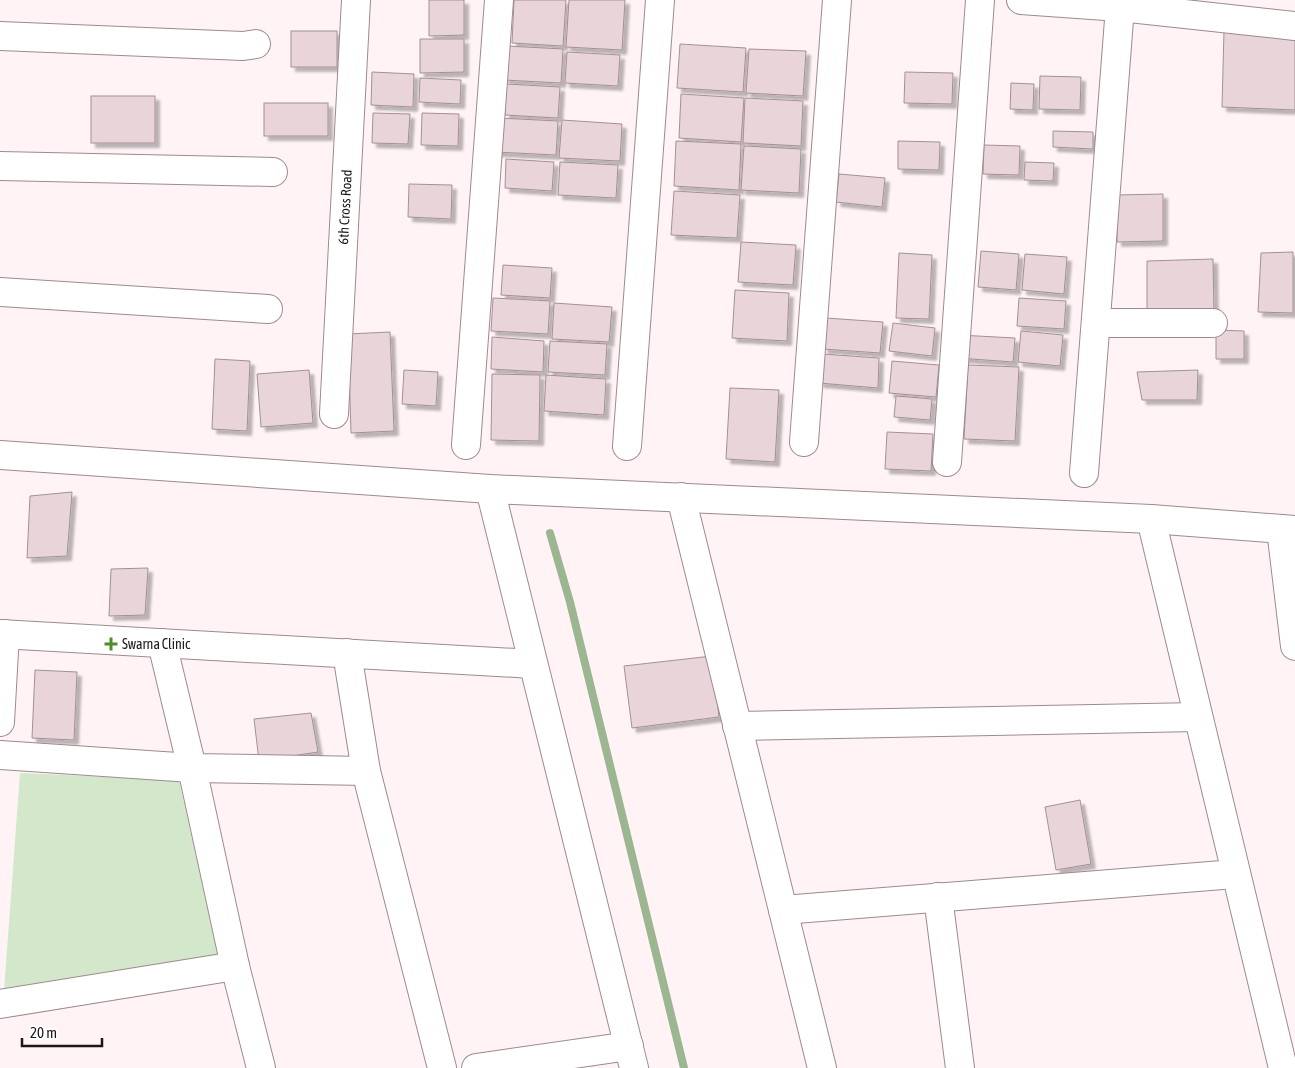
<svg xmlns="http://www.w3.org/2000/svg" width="1295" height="1068" viewBox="0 0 1295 1068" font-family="'Asap Condensed',sans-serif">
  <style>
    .green { fill: #d3e7cb }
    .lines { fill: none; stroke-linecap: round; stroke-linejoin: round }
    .stream { stroke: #9bb690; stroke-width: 8 }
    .building { fill: #e9d5d9; stroke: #a39094; filter: url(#shadow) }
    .minor-casing { stroke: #9d8a8e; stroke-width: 30 }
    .minor { stroke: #fff; stroke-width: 28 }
    .poi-dot { fill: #4f8c2c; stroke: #fff; stroke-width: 2 }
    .labels { text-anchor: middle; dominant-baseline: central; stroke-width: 4.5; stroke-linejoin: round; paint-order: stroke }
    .street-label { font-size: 14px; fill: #1d1617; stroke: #fff }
    .poi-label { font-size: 14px; fill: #1d1617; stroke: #fff; text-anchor: start }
  </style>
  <defs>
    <filter id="shadow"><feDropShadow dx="4.5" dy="4.5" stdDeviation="1" flood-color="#0004"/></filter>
  </defs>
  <rect width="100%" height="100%" fill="#fff3f5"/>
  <polygon class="green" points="20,773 179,780 218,957 4,991"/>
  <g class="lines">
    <polyline class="stream" points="550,533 570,602 684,1068"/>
  </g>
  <g class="building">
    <polygon points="429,0 464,0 464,35 429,36"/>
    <polygon points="514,0 566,0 563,46 512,43"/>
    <polygon points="569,0 625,0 622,50 566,47"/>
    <rect x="291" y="31" width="46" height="36"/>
    <polygon points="1224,31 1295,33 1295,110 1222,107"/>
    <polygon points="420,39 464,39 464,72 420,73"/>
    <polygon points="680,44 746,48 743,92 677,88"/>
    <polygon points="506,46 563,49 561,83 504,80"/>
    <polygon points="749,49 806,51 803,96 746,93"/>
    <polygon points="567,52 620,55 618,86 565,83"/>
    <polygon points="372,72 414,74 413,107 371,105"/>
    <polygon points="905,72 953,73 952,104 904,103"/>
    <polygon points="1040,76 1081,77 1080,110 1039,109"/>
    <polygon points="420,78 461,80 460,104 419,102"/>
    <polygon points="1011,83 1034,84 1033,110 1010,109"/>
    <polygon points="506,84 560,87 558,118 505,115"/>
    <polygon points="681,94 744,98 741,142 679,138"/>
    <rect x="91" y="96" width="64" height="47"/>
    <polygon points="745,98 803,101 801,146 743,143"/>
    <rect x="264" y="103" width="64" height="33"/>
    <polygon points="373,113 410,114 408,144 372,143"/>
    <polygon points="422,113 459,114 458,146 421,145"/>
    <polygon points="498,118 558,121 556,155 496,152"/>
    <polygon points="562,120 622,124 620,161 559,158"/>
    <polygon points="1053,131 1093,132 1093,149 1053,147"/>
    <polygon points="676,141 741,144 739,190 674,186"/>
    <polygon points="898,141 940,142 939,170 898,169"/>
    <polygon points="984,145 1020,146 1019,175 983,174"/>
    <polygon points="744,146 801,149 799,193 741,190"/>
    <polygon points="506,159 554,162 552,191 505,188"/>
    <polygon points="560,162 618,165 616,198 558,195"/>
    <polygon points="1025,162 1054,163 1053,181 1024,180"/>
    <polygon points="839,174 885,178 882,207 836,202"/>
    <polygon points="409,184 452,185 451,219 408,217"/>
    <polygon points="674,191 740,195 737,238 671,235"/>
    <polygon points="1163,194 1163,241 1117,242 1117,195"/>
    <polygon points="741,242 796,245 793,285 738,282"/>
    <polygon points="981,251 1019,254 1016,290 978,287"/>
    <polygon points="1293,252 1293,313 1258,312 1261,253"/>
    <polygon points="899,253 932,255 929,319 896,318"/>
    <polygon points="1025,254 1067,257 1064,294 1022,290"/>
    <polygon points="1213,259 1214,316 1147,317 1147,261"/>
    <polygon points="503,265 552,268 550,298 501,295"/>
    <polygon points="735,290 789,293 787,341 732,338"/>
    <polygon points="493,298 550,301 548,334 491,331"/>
    <polygon points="1019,298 1066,301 1064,329 1017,326"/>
    <polygon points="554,303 612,307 609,342 552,339"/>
    <polygon points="826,318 883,322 880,353 823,349"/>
    <polygon points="893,323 935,328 932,356 889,351"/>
    <polygon points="1216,330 1244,331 1244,359 1216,359"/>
    <polygon points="1021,331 1063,335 1060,366 1018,362"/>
    <polygon points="390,332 394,431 351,433 348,334"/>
    <polygon points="959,335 1015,338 1013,362 958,358"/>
    <polygon points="492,337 544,341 543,372 491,369"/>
    <polygon points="550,341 607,344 605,375 548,372"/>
    <polygon points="822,354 879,358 878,388 819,383"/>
    <polygon points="215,359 250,361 247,431 212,429"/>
    <polygon points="892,361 939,365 936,397 889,393"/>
    <polygon points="968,365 1019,367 1015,441 964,439"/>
    <polygon points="309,370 313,423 261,427 257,374"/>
    <polygon points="404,370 438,372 436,406 402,404"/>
    <polygon points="1198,370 1197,400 1142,400 1137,372"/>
    <polygon points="492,374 540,375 539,441 491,440"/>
    <polygon points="546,375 606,379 604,415 544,411"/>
    <polygon points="730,388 779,390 775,462 726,459"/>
    <polygon points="896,396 932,399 930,420 894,417"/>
    <polygon points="887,432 933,434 931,471 885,469"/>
    <polygon points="72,492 67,556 27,558 30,496"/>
    <polygon points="148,568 145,615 109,616 111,569"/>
    <polygon points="712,656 719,717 632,728 624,666"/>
    <polygon points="35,670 77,672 74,740 32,738"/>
    <polygon points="311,713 318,752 259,761 254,719"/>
    <polygon points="1080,800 1091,864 1056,870 1045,807"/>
  </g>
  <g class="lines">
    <defs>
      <g id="minor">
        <polyline points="1021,0 1120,7 1295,26"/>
        <polyline points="0,36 243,46 256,44"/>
        <polyline points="0,166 273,172"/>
        <polyline points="0,292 268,309"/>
        <polyline points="1096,323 1213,323"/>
        <polyline points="334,414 356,0"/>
        <polyline points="804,442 837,0"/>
        <polyline points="466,445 499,0"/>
        <polyline points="627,446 660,0"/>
        <polyline points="0,455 490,489 1151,519 1295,530"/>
        <polyline points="947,462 980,0"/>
        <polyline points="1084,473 1120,7"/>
        <polyline points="490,489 634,1068"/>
        <polyline points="681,497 822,1068"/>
        <polyline points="1151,519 1283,1068"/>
        <polyline points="1281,529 1295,646"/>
        <polyline points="0,634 533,664"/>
        <polyline points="162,643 192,768 235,966 261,1068"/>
        <polyline points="347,653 366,771 442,1068"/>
        <polyline points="0,722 5,634"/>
        <polyline points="737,726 1198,717"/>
        <polyline points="0,755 192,768 366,771"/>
        <polyline points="938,897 960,1068"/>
        <polyline points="783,910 1235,874"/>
        <polyline points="0,1004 235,966"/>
        <polyline points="476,1068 629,1046"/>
      </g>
    </defs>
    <use href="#minor" class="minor-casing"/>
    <use href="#minor" class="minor"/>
  </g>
  <path class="poi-dot" d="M108.5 636.5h5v5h5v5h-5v5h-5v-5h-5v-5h5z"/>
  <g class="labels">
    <g class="street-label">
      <text transform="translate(345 207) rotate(-87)">6th Cross Road</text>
    </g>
    <g class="poi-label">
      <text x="122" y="644">Swarna Clinic</text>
    </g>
  </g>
  <path d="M22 1038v8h80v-8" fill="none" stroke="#1d1617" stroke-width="2.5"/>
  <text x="30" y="1038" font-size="15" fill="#1d1617" stroke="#ffffff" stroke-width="4" paint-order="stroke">20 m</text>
</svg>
